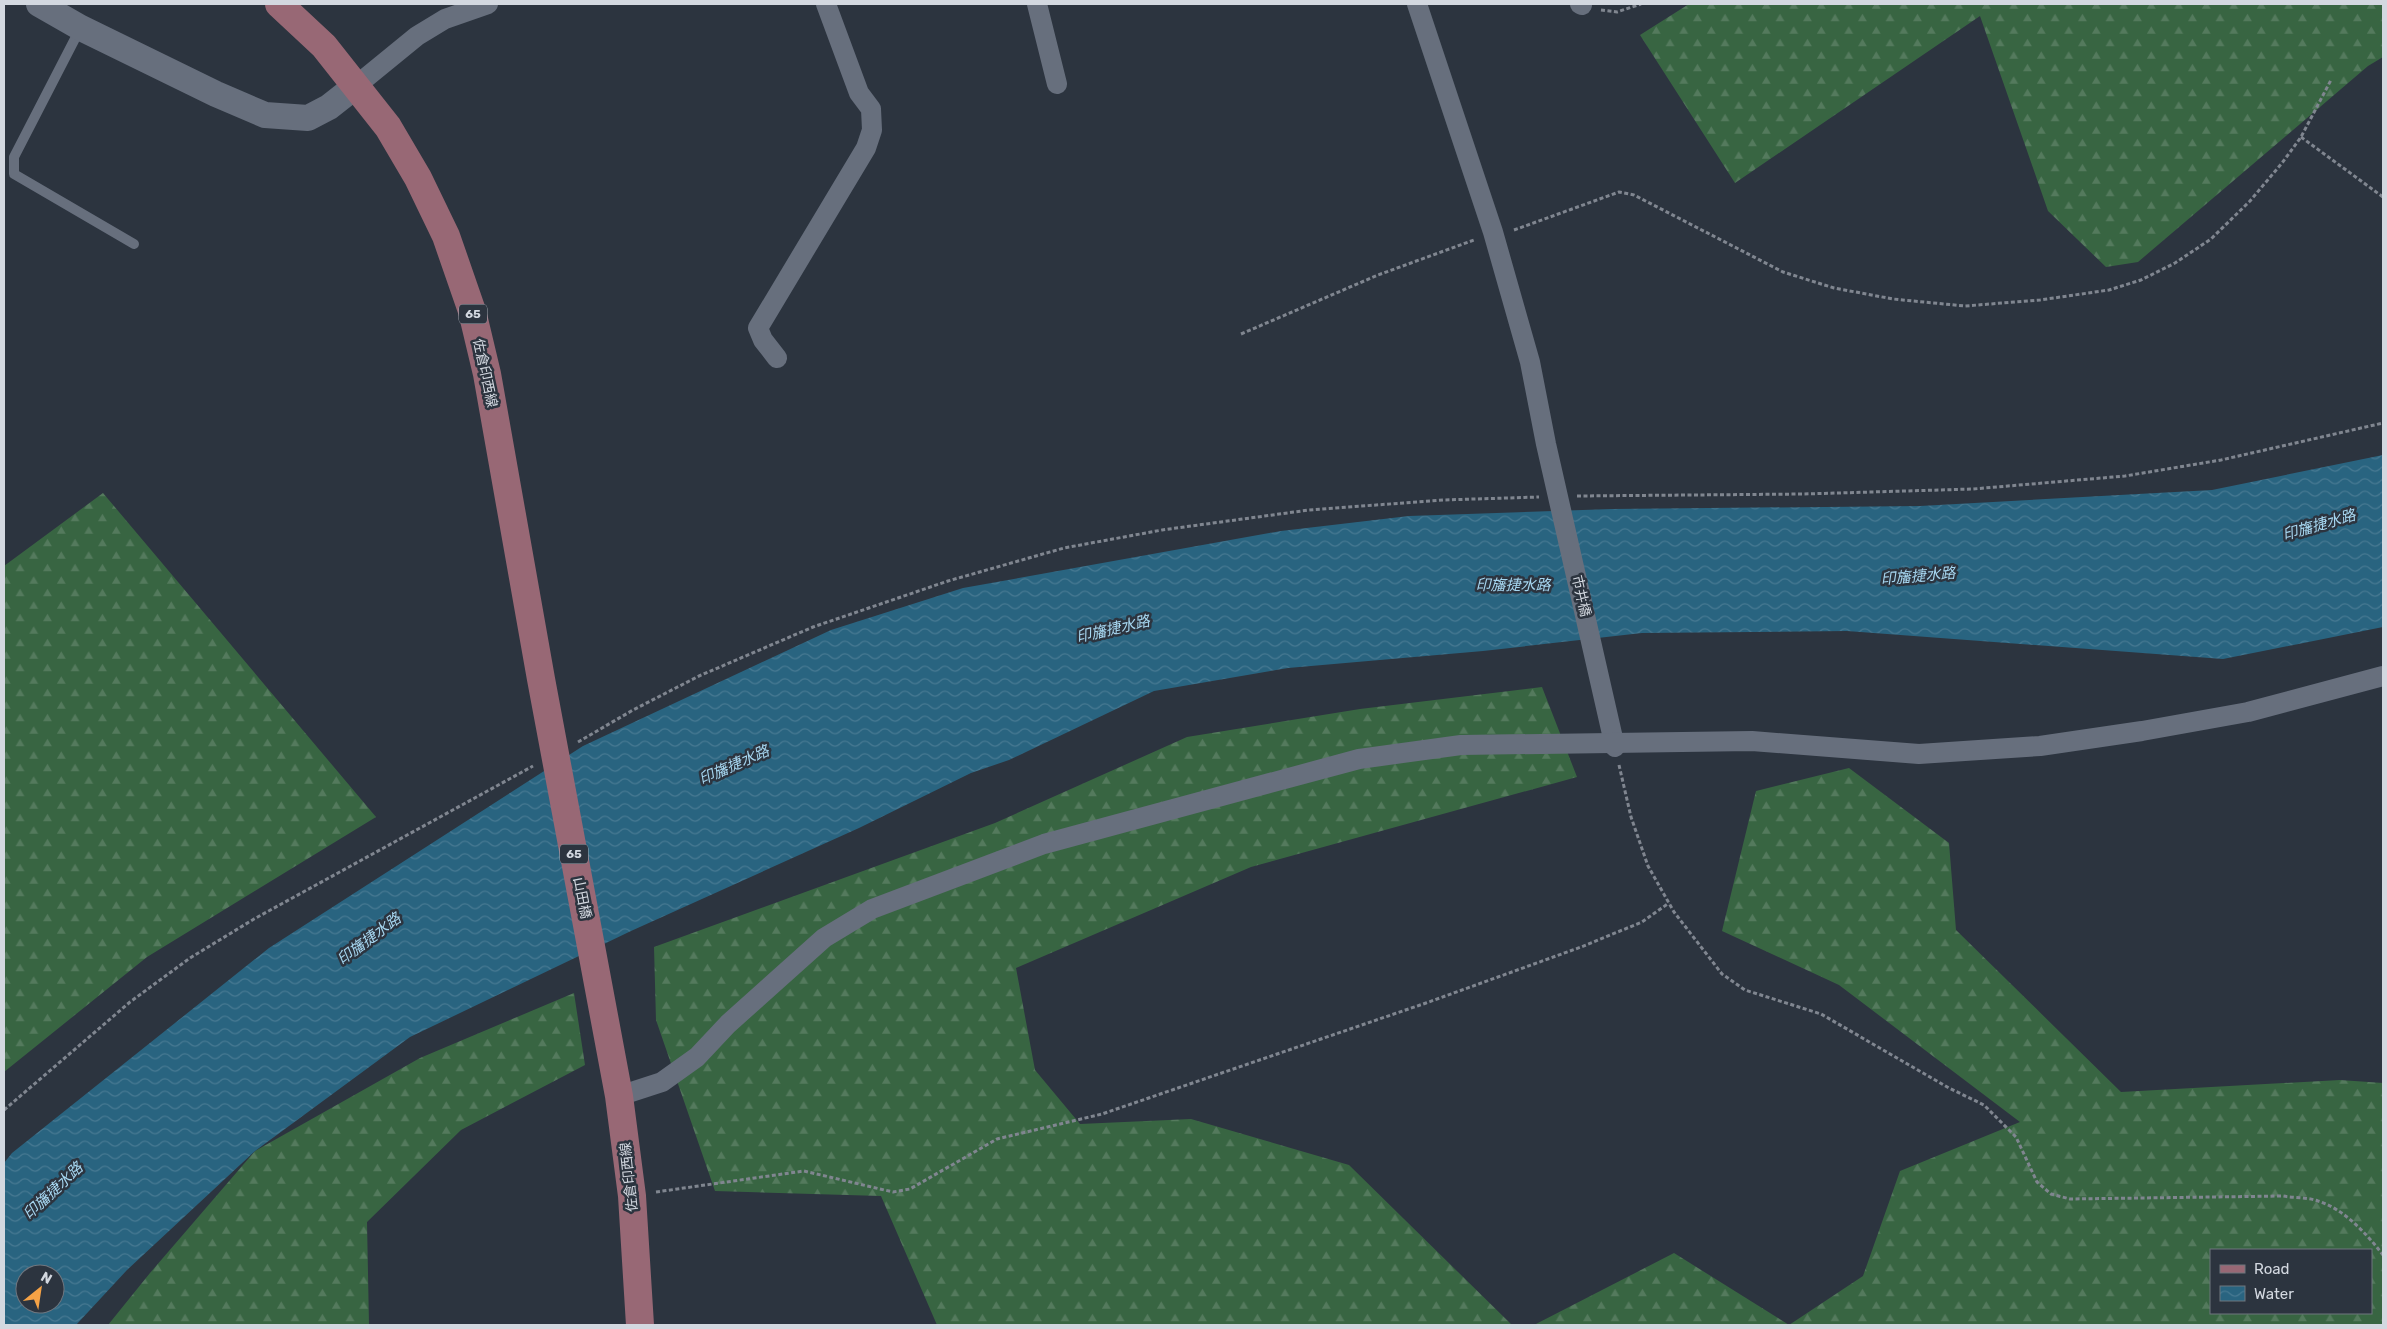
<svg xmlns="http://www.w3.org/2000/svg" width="2387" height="1329" viewBox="0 0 2387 1329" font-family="Rubik,'Noto Sans JP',sans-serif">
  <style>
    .forest { fill: url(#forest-firs); fill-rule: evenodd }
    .water { fill: url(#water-waves); fill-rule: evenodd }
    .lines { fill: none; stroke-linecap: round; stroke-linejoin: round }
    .path { stroke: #808690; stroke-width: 3; stroke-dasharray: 4 2.5; stroke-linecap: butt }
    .service { stroke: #676f7d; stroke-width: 10 }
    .minor { stroke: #676f7d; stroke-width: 20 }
    .tertiary { stroke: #676f7d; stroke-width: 26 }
    .primary { stroke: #986875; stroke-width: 28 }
    .labels { text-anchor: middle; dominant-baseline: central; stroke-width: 5; stroke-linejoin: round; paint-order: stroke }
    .shield { fill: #2c343f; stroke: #a1a7b0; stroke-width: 1 }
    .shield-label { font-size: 12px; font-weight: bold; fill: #d3d8e0 }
    .street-label { font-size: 14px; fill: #d3d8e0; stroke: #2c343f }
    .water-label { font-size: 15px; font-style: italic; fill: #a6d6f0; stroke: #2c343f }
  </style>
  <defs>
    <pattern id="forest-firs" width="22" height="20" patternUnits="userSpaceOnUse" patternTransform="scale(1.25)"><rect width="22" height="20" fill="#386542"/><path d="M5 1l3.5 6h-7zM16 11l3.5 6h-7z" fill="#547a5d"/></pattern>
    <pattern id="water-waves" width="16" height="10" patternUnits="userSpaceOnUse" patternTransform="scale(1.25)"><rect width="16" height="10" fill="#296480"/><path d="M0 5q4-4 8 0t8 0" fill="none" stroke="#477992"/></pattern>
  </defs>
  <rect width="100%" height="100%" fill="#2c343f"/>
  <g class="forest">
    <polygon points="1689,4 2383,4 2383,57 2368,66 2138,262 2106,267 2048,211 1980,16 1735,183 1640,35"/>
    <polygon points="103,493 376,817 147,957 4,1072 4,566"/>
    <polygon points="1542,687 1577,777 1251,867 1016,968 1035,1070 1080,1124 1191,1119 1349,1165 1512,1325 937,1325 881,1196 715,1191 656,1020 654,947 995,823 1187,737 1360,709"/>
    <path d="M 1849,768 L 1949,843 L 1956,930 L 2121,1092 L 2340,1080 L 2383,1083 L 2383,1325 L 1789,1325 L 1863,1276 L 1900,1171 L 2020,1122 L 1839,985 L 1722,931 L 1756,791 ZM 2211,1250 L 2371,1250 L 2371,1313 L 2211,1313 Z"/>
    <polygon points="574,993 585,1065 461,1130 367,1222 369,1325 108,1325 150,1273 255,1151 420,1058"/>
    <polygon points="1674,1253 1789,1325 1534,1325"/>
  </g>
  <path class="water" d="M 2383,455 L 2383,627 L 2223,659 L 1847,631 L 1642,633 L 1483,651 L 1288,668 L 1154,691 L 1009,760 L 971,773 L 859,828 L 631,931 L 410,1037 L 255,1151 L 127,1270 L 76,1325 L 4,1325 L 4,1163 L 12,1153 L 269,948 L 583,746 L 831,630 L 963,588 L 1281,531 L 1409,516 L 1612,509 L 1920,506 L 2212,490 ZM 25,1274 L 55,1274 L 55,1304 L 25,1304 Z"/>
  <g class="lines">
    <g class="path">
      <polyline points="1601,10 1617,12 1641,4"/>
      <polyline points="2301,137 2383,197"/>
      <polyline points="1514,230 1619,192 1634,195 1783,272 1834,288 1893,299 1965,306 2040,300 2109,290 2141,280 2175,263 2211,239 2250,201 2282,163 2301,137 2331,80"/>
      <polyline points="1241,334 1378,275 1474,240"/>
      <polyline points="1577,496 1804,494 1973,489 2125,476 2221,460 2383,423"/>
      <polyline points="578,742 633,710 699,676 813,627 948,581 1064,548 1162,530 1309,510 1443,500 1539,497"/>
      <path d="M 1619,765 L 1631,817 L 1648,866 L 1674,912 L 1722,974 L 1745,990 L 1821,1014 L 1949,1088 L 1984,1105 L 2016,1137 L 2037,1182 L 2051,1194 L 2070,1199 L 2283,1196 C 2294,1198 2307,1197 2318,1201 C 2344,1209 2367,1234 2383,1255"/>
      <polyline points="4,1110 130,1002 190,958 254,919 533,766"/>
      <polyline points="656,1192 804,1171 893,1192 910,1189 997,1139 1102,1114 1426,1003 1581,947 1642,922 1669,903"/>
    </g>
    <polyline class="service" points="80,29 14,157 14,174 134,244"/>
    <g class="minor">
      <polyline points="1037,4 1057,84"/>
      <polyline points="1417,4 1493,232 1530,362 1546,444 1615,747"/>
      <polyline points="1580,4 1582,5"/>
      <polyline points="357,85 417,36 445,19 488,4"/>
      <polyline points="777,358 763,340 758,328 866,148 872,130 871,109 859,93 826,4"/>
      <polyline points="619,1096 662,1082 697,1057 728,1024 824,938 872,909 1044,844 1359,759 1461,745 1752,741 1919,754 2040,746 2142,731 2248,712 2383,676"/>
    </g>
    <polyline class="tertiary" points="39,4 81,28 216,94 265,115 308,118 329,107 357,85"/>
    <polyline class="primary" points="279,4 324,46 388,127 418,178 446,236 472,311 487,374 541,679 619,1096 632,1196 640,1325"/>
  </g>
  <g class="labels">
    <g class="shield">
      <rect x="459" y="304.5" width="28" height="19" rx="4"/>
      <rect x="560" y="844.5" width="28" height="19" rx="4"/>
    </g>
    <g class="shield-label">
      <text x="473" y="314">65</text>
      <text x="574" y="854">65</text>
    </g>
    <g class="street-label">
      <text transform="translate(485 373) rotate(78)">佐倉印西線</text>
      <text transform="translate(1581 596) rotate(77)">市井橋</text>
      <text transform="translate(582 898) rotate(79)">山田橋</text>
      <text transform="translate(629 1177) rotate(-96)">佐倉印西線</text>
    </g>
    <g class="water-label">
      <text transform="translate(2319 525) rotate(-16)">印旛捷水路</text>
      <text transform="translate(1918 576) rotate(-5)">印旛捷水路</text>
      <text x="1513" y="585">印旛捷水路</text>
      <text transform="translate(1113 629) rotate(-13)">印旛捷水路</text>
      <text transform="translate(734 765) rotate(-24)">印旛捷水路</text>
      <text transform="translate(369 939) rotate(-37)">印旛捷水路</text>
      <text transform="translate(53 1191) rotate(-43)">印旛捷水路</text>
    </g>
  </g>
  <rect width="2387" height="1329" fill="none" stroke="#d3d8e0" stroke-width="10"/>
  <rect x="2210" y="1249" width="162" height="65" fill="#2c343f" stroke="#6f767f"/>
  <rect x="2220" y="1265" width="25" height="8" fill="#986875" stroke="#6f767f"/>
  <text x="2254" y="1274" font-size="15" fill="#d3d8e0">Road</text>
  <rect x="2220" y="1286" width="25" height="15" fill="url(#water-waves)" stroke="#6f767f"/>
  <text x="2254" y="1299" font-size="15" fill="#d3d8e0">Water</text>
  <g transform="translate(40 1289) rotate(30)"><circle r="24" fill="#2c343f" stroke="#6f767f"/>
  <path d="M0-4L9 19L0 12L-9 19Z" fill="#f5a246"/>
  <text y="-8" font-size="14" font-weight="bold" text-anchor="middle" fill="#d3d8e0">N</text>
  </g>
</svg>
